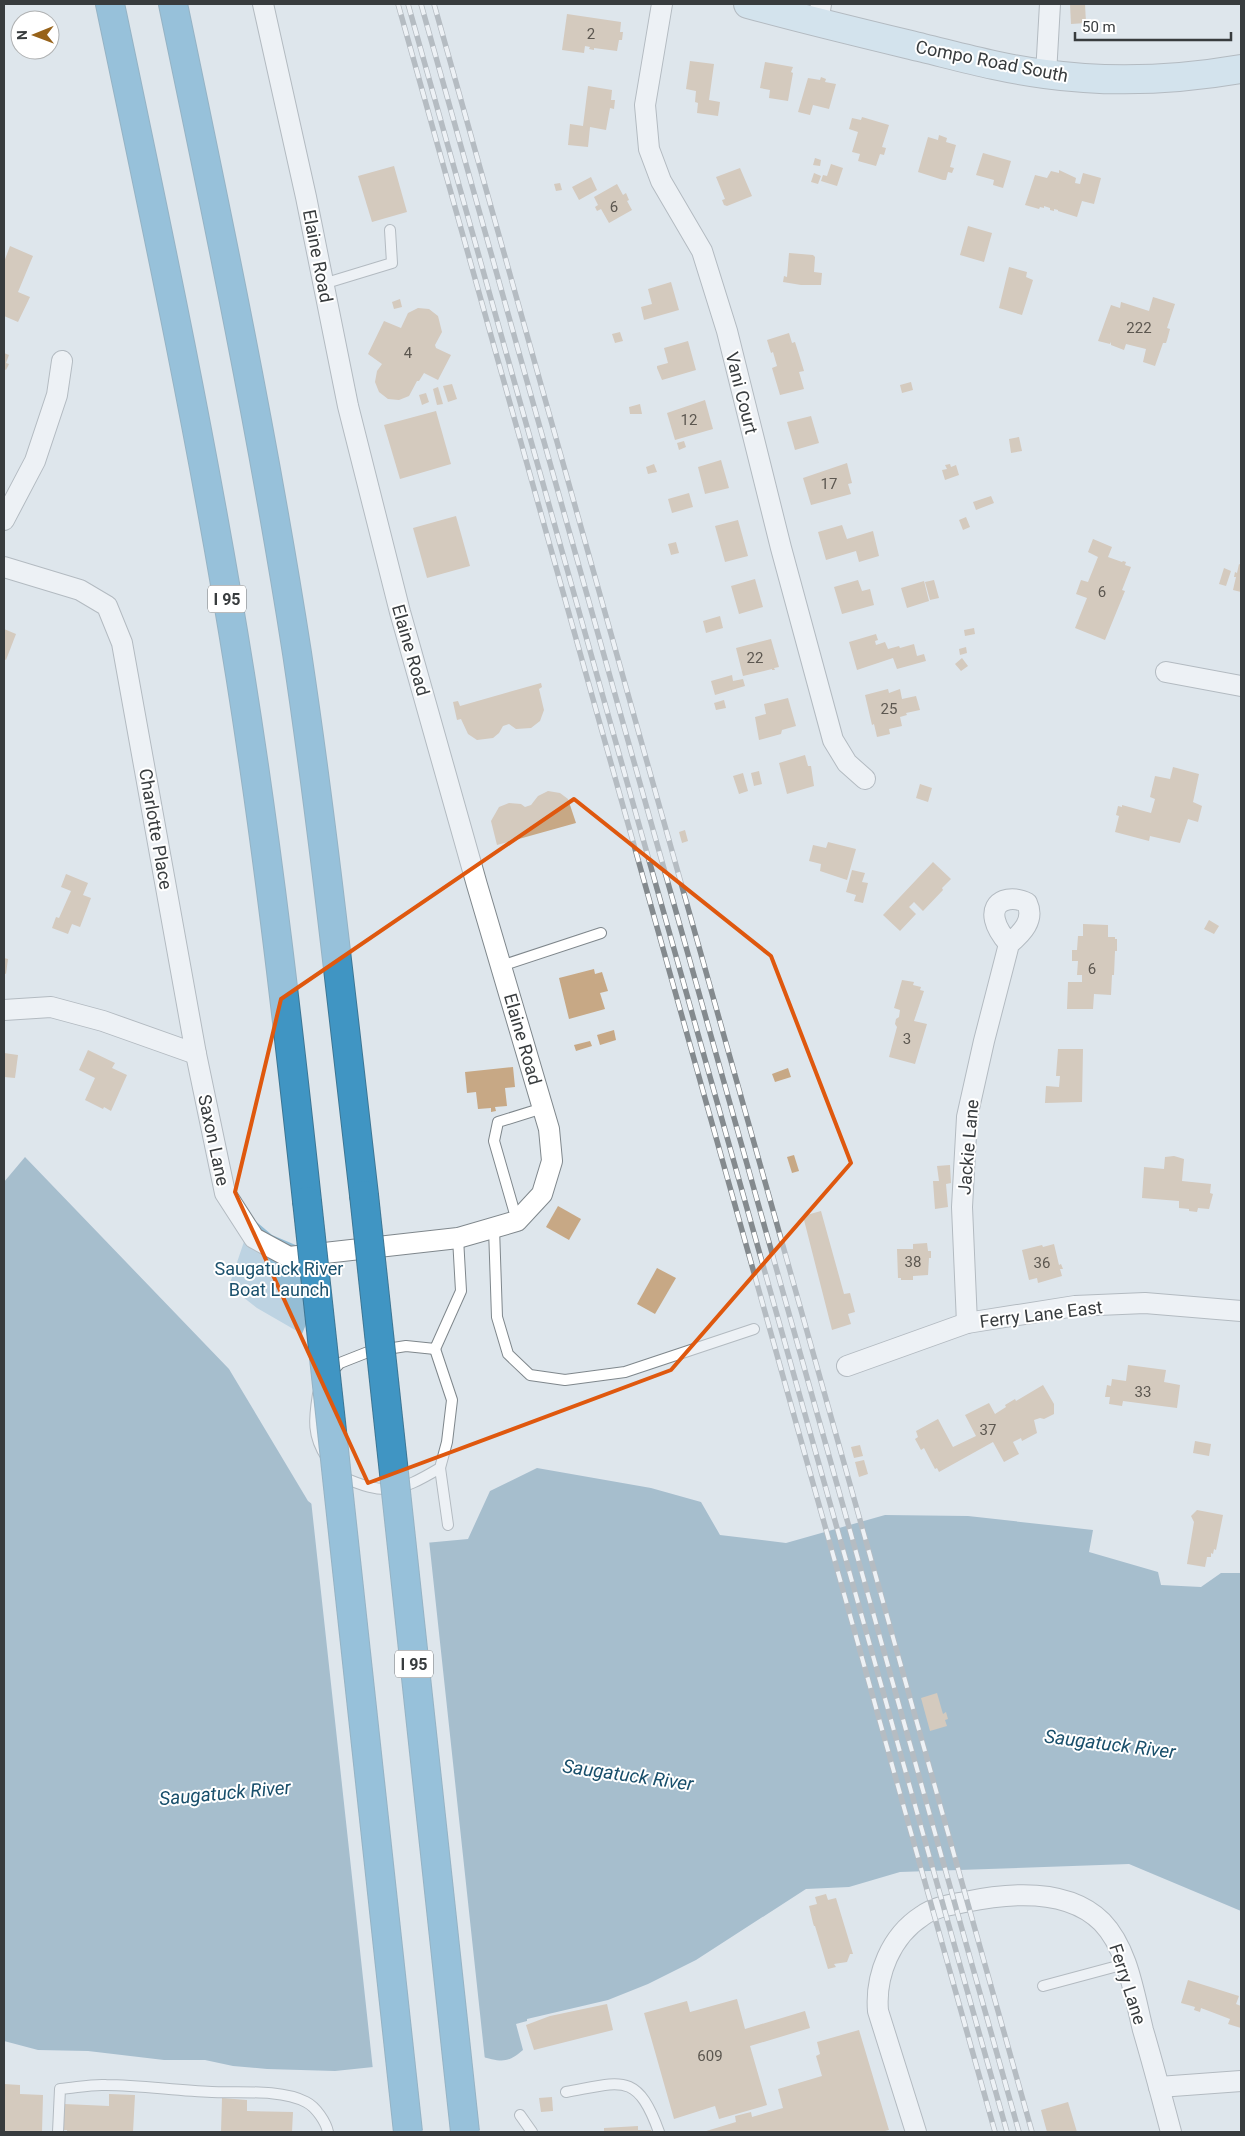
<svg xmlns="http://www.w3.org/2000/svg" width="1245" height="2136" viewBox="0 0 1245 2136" font-family="Roboto,sans-serif">
  <style>
    .green { fill: #94bdd5 }
    .water { fill: #638ea7 }
    .pier { fill: #dee6ec }
    .building { fill: #c7a885 }
    .lines { fill: none; stroke-linecap: round; stroke-linejoin: round }
    .lane-casing { stroke: #7f878c; stroke-width: 12 }
    .street-casing { stroke: #7f878c; stroke-width: 22 }
    .secondary-casing { stroke: #7f878c; stroke-width: 30 }
    .highway-casing { stroke: #3d7694; stroke-width: 30 }
    .lane { stroke: #fff; stroke-width: 10 }
    .street { stroke: #fff; stroke-width: 20 }
    .secondary { stroke: #c6dfed; stroke-width: 28 }
    .highway { stroke: #4095c3; stroke-width: 28 }
    .rail-casing { stroke: #848a8e; stroke-width: 5.5 }
    .rail { stroke: #fff; stroke-width: 4; stroke-dasharray: 11; stroke-linecap: butt }
    .highway-bridge-casing { stroke: #3d7694; stroke-width: 30; stroke-linecap: butt }
    .highway-bridge { stroke: #4095c3; stroke-width: 28 }
    .marked { fill: none; stroke: #df580e; stroke-width: 4; stroke-linejoin: round }
    .labels { text-anchor: middle; dominant-baseline: central; stroke-width: 4; stroke-linejoin: round; paint-order: stroke }
    .number-label { font-size: 15px; fill: #5c5750 }
    .shield { fill: #fff; stroke: #747678; stroke-width: 1 }
    .shield-label { font-size: 16px; font-weight: bold; fill: #383c3e }
    .street-label { font-size: 18px; fill: #383c3e; stroke: #fff }
    .park-label { font-size: 18px; fill: #1b516d; stroke: #fff }
    .water-label { font-size: 19px; font-style: italic; fill: #194f6b; stroke: #fff }
  </style>
  <rect width="100%" height="100%" fill="#dee6ec"/>
  <polygon class="green" points="252,1218 272,1235 312,1252 310,1315 302,1334 257,1308 229,1286"/>
  <path class="water" d="M 25,1157 L 229,1369 L 308,1501 L 371,1548 L 468,1539 L 490,1491 L 537,1468 L 651,1488 L 701,1502 L 720,1535 L 786,1543 L 885,1515 L 968,1516 L 1093,1530 L 1089,1552 L 1158,1572 L 1161,1585 L 1201,1587 L 1221,1573 L 1241,1573 L 1241,1911 L 1129,1864 L 900,1872 L 849,1887 L 806,1889 L 696,1960 L 648,1984 L 608,2000 L 527,2019 L 527,2021 L 516,2024 L 523,2050 C 506,2065 500,2061 479,2056 L 335,2071 L 267,2069 L 233,2066 L 205,2060 L 164,2060 L 88,2051 L 38,2050 L 4,2041 L 4,1182 Z"/>
  <polygon class="pier" points="311,1500 372,1545 429,1540 485,2060 479,2059 373,2070"/>
  <g class="building">
    <polygon points="1070,4 1085,4 1086,23 1071,24"/>
    <polygon points="567,14 621,22 620,32 623,32 622,40 619,40 617,51 594,48 594,50 589,49 590,47 585,46 584,53 562,50"/>
    <polygon points="690,61 714,64 709,100 720,102 718,116 697,113 698,103 695,102 696,91 686,89"/>
    <polygon points="765,62 793,67 791,72 793,73 788,101 769,98 770,90 760,88"/>
    <polygon points="821,77 826,79 825,82 836,84 829,109 813,105 810,115 798,112 808,78 820,80"/>
    <polygon points="588,86 612,90 611,100 615,100 614,109 610,108 606,130 590,127 588,147 568,145 570,124 583,126"/>
    <polygon points="862,117 889,125 882,147 886,148 884,155 880,154 876,166 858,161 860,154 852,152 858,132 849,129 852,118 861,120"/>
    <polygon points="939,135 947,138 946,142 956,145 950,167 954,168 952,173 948,172 946,180 943,180 918,172 928,137 938,140"/>
    <polygon points="983,153 1011,161 1003,188 993,185 994,180 976,175"/>
    <polygon points="815,158 821,160 820,166 813,165"/>
    <polygon points="831,164 843,168 837,186 821,181 823,175 827,176"/>
    <polygon points="394,166 407,212 372,222 358,176"/>
    <polygon points="740,168 752,196 727,206 724,205 722,200 725,199 716,177"/>
    <polygon points="1059,170 1076,178 1075,183 1080,184 1083,173 1101,178 1094,204 1082,201 1077,217 1058,211 1058,210 1054,209 1054,211 1050,210 1050,208 1044,206 1044,208 1040,207 1039,209 1025,205 1035,175 1047,178 1051,171 1059,173"/>
    <polygon points="814,173 821,176 818,184 811,182"/>
    <polygon points="591,177 597,190 579,200 572,187"/>
    <polygon points="560,183 562,190 556,191 554,184"/>
    <polygon points="617,184 623,195 626,193 629,200 627,201 632,210 609,223 601,209 597,211 595,207 598,205 594,197"/>
    <polygon points="968,226 992,233 984,262 960,255"/>
    <polygon points="10,246 33,256 18,292 30,297 18,322 4,316 4,262"/>
    <polygon points="789,253 813,255 815,257 814,272 822,273 821,285 801,285 783,282 784,276 787,277"/>
    <polygon points="1009,267 1027,272 1026,277 1033,280 1022,315 999,308"/>
    <polygon points="671,282 679,310 644,320 641,307 652,304 648,289"/>
    <polygon points="1153,297 1175,304 1167,328 1170,329 1167,340 1166,343 1163,343 1155,366 1143,362 1146,349 1126,344 1124,350 1111,345 1111,342 1110,344 1098,341 1111,305 1120,308 1121,302 1149,311"/>
    <polygon points="400,299 402,307 394,309 392,302"/>
    <polygon points="418,308 429,309 438,316 442,332 435,345 436,348 451,355 438,380 424,373 419,381 417,381 409,396 399,400 388,399 379,392 375,382 377,371 382,364 368,354 384,321 401,328 408,313"/>
    <polygon points="620,332 623,341 615,343 612,334"/>
    <polygon points="789,333 792,343 795,342 801,361 804,371 799,372 804,389 780,395 772,368 777,366 773,352 771,353 767,340"/>
    <polygon points="688,341 696,370 662,380 657,368 657,366 668,363 664,348"/>
    <polygon points="4,353 9,355 6,363 9,364 6,370 4,369"/>
    <polygon points="911,382 913,390 902,393 900,385"/>
    <polygon points="452,384 457,399 448,402 443,386"/>
    <polygon points="438,387 443,404 437,405 433,389"/>
    <polygon points="426,393 429,402 422,405 419,395"/>
    <polygon points="705,400 713,429 675,440 667,413"/>
    <polygon points="640,404 642,414 630,414 629,407"/>
    <polygon points="436,411 451,464 400,479 384,425"/>
    <polygon points="811,416 819,443 795,450 787,422"/>
    <polygon points="1019,437 1022,451 1011,453 1009,439"/>
    <polygon points="684,441 686,447 679,450 677,443"/>
    <polygon points="721,460 729,488 705,494 698,467"/>
    <polygon points="847,463 852,483 848,484 851,494 811,505 803,478"/>
    <polygon points="654,464 657,472 648,474 646,467"/>
    <polygon points="950,464 951,467 956,465 959,475 945,480 942,470 947,469 945,465"/>
    <polygon points="689,493 693,507 672,513 668,499"/>
    <polygon points="991,496 994,503 976,510 973,502"/>
    <polygon points="456,516 470,566 427,578 413,528"/>
    <polygon points="966,517 970,527 963,530 959,520"/>
    <polygon points="738,520 748,556 725,562 715,526"/>
    <polygon points="842,525 847,539 873,531 879,556 859,562 856,551 826,560 818,532"/>
    <polygon points="1093,539 1112,547 1108,557 1122,562 1123,561 1126,562 1125,565 1131,567 1122,590 1125,591 1105,640 1075,628 1087,598 1076,594 1081,580 1088,582 1098,557 1088,552"/>
    <polygon points="676,542 679,553 671,555 668,544"/>
    <polygon points="1239,564 1241,565 1241,592 1233,590 1236,577 1234,577 1235,572 1237,573"/>
    <polygon points="1224,568 1231,571 1226,586 1219,584"/>
    <polygon points="755,579 763,607 739,614 731,586"/>
    <polygon points="858,580 862,591 870,589 874,605 842,614 834,587"/>
    <polygon points="934,580 939,598 930,600 925,582"/>
    <polygon points="924,581 929,601 907,608 901,588"/>
    <polygon points="720,616 723,628 706,633 703,621"/>
    <polygon points="974,628 975,634 965,636 964,630"/>
    <polygon points="4,629 16,634 6,660 4,659"/>
    <polygon points="876,634 878,640 875,641 876,645 885,642 888,649 899,646 900,648 914,644 917,656 924,654 926,661 897,669 893,658 857,670 849,642"/>
    <polygon points="771,639 779,667 774,668 775,670 772,670 772,669 743,676 736,648"/>
    <polygon points="966,647 967,653 960,655 959,649"/>
    <polygon points="962,658 968,666 961,671 955,664"/>
    <polygon points="732,675 733,681 743,679 745,686 715,695 711,681"/>
    <polygon points="541,683 542,687 539,689 544,710 540,721 531,728 516,729 509,724 503,726 499,733 493,738 477,740 468,734 461,719 457,720 453,702 458,701 460,706"/>
    <polygon points="888,689 889,693 900,689 902,699 916,696 920,710 906,713 907,715 900,717 902,726 889,729 890,734 877,737 874,724 872,725 865,695"/>
    <polygon points="788,698 796,726 782,730 781,734 759,740 755,717 766,714 764,704"/>
    <polygon points="724,700 726,708 716,710 714,703"/>
    <polygon points="805,755 808,766 811,766 814,786 787,794 779,763"/>
    <polygon points="1173,767 1199,774 1193,802 1202,806 1198,822 1188,819 1180,843 1150,836 1149,841 1115,832 1119,816 1116,815 1118,806 1122,807 1122,805 1151,813 1155,799 1150,797 1155,776 1170,779"/>
    <polygon points="759,771 762,784 754,786 751,773"/>
    <polygon points="743,773 748,791 739,794 733,776"/>
    <polygon points="920,784 932,788 928,802 916,798"/>
    <polygon points="548,791 560,793 568,799 576,823 497,845 491,821 499,807 509,803 521,804 525,807 531,805 538,796"/>
    <polygon points="685,830 688,841 682,843 679,832"/>
    <polygon points="828,842 856,849 847,880 820,871 821,864 809,861 813,845 826,848"/>
    <polygon points="933,862 951,879 942,888 943,890 923,911 914,902 909,907 916,914 900,931 883,915"/>
    <polygon points="852,870 865,873 862,882 868,883 863,903 854,901 856,895 846,892"/>
    <polygon points="66,874 88,883 83,895 91,898 80,927 72,924 68,934 52,928 56,917 59,918 71,891 61,887"/>
    <polygon points="1209,920 1219,926 1214,934 1204,929"/>
    <polygon points="1083,924 1108,925 1108,937 1115,937 1115,939 1117,939 1117,951 1115,951 1114,975 1112,975 1111,995 1094,994 1093,1009 1067,1009 1068,982 1082,982 1082,975 1077,975 1078,961 1072,961 1072,950 1077,950 1078,936 1083,936"/>
    <polygon points="4,958 8,959 6,974 4,973"/>
    <polygon points="594,969 595,974 602,972 608,991 600,993 605,1009 569,1019 559,978"/>
    <polygon points="902,980 914,982 913,985 921,987 920,990 924,991 914,1021 927,1024 915,1064 889,1057 897,1027 895,1024 896,1019 899,1017 900,1010 894,1008"/>
    <polygon points="614,1030 616,1040 600,1045 597,1035"/>
    <polygon points="590,1041 592,1046 576,1051 574,1045"/>
    <polygon points="1058,1049 1083,1049 1082,1102 1045,1103 1046,1086 1059,1087 1060,1076 1056,1076"/>
    <polygon points="88,1050 115,1063 112,1068 127,1075 111,1111 104,1107 103,1109 85,1100 95,1078 79,1070"/>
    <polygon points="4,1053 18,1055 15,1078 4,1077"/>
    <polygon points="513,1067 515,1087 505,1088 507,1106 495,1107 496,1111 491,1112 491,1108 478,1109 476,1092 467,1093 465,1072"/>
    <polygon points="788,1068 791,1077 775,1082 772,1074"/>
    <polygon points="794,1155 799,1171 792,1173 787,1157"/>
    <polygon points="1174,1156 1184,1159 1182,1181 1211,1184 1210,1193 1213,1194 1209,1209 1198,1208 1197,1212 1189,1211 1189,1209 1179,1208 1179,1201 1142,1198 1144,1167 1164,1169 1165,1157"/>
    <polygon points="950,1165 951,1183 946,1184 948,1207 935,1209 933,1181 939,1181 937,1166"/>
    <polygon points="558,1206 581,1219 569,1240 546,1227"/>
    <polygon points="821,1211 844,1294 850,1293 855,1312 848,1314 851,1324 832,1330 803,1216"/>
    <polygon points="927,1243 928,1251 931,1251 931,1258 929,1258 928,1275 913,1276 913,1280 901,1280 901,1278 898,1278 897,1249 913,1249 913,1244"/>
    <polygon points="1054,1244 1059,1265 1061,1264 1063,1269 1060,1269 1062,1276 1038,1283 1037,1278 1029,1280 1022,1250 1042,1245 1043,1247"/>
    <polygon points="657,1268 676,1278 655,1314 637,1304"/>
    <polygon points="1128,1365 1166,1370 1164,1382 1180,1385 1177,1408 1123,1401 1122,1406 1109,1404 1110,1397 1105,1397 1107,1385 1111,1386 1112,1379 1126,1381"/>
    <polygon points="1043,1385 1054,1404 1054,1414 1044,1419 1040,1418 1034,1420 1037,1433 1022,1441 1021,1438 1013,1442 1019,1454 1004,1462 993,1442 939,1472 937,1468 935,1469 924,1448 921,1450 915,1439 918,1437 916,1431 938,1419 953,1447 976,1436 965,1415 989,1403 995,1414 1006,1407 1005,1405 1015,1399 1016,1401"/>
    <polygon points="1195,1441 1211,1444 1209,1456 1193,1453"/>
    <polygon points="860,1445 863,1456 854,1458 851,1447"/>
    <polygon points="864,1460 868,1474 859,1477 855,1462"/>
    <polygon points="1197,1510 1223,1515 1216,1550 1214,1549 1213,1554 1211,1553 1211,1557 1207,1557 1205,1567 1187,1564 1194,1522 1191,1516"/>
    <polygon points="937,1693 943,1714 946,1712 948,1719 945,1720 947,1726 930,1731 921,1698"/>
    <polygon points="826,1894 828,1900 836,1898 853,1954 850,1954 847,1962 834,1964 836,1967 828,1969 815,1926 814,1926 813,1923 809,1906 817,1904 815,1897"/>
    <polygon points="1188,1980 1239,1996 1236,2004 1241,2006 1241,2028 1228,2024 1230,2019 1201,2008 1200,2012 1194,2010 1195,2007 1181,2003"/>
    <polygon points="737,1999 745,2029 805,2011 810,2028 750,2046 767,2105 719,2119 715,2106 674,2119 644,2013 687,2001 690,2012"/>
    <polygon points="607,2004 613,2030 534,2050 526,2025 550,2016"/>
    <polygon points="859,2030 889,2130 881,2132 703,2132 736,2122 735,2116 751,2112 752,2117 783,2108 778,2089 822,2076 816,2056 820,2054 817,2042"/>
    <polygon points="4,2084 20,2085 20,2094 43,2095 42,2132 4,2132"/>
    <polygon points="109,2094 135,2095 133,2132 67,2132 67,2130 63,2130 64,2104 109,2106"/>
    <polygon points="552,2097 553,2111 541,2112 539,2098"/>
    <polygon points="222,2098 247,2100 247,2111 293,2112 292,2132 221,2132"/>
    <polygon points="1068,2102 1077,2132 1047,2132 1041,2110"/>
    <polygon points="638,2126 638,2130 651,2130 652,2132 604,2132 604,2128"/>
  </g>
  <g class="lines">
    <defs>
      <g id="lane">
        <polyline points="323,284 392,263 390,230"/>
        <polyline points="501,966 601,933"/>
        <polyline points="517,1221 494,1141 498,1122 543,1108"/>
        <polyline points="494,1228 497,1317 508,1354 530,1375 565,1380 625,1372 754,1329"/>
        <polyline points="330,1374 340,1363 368,1352 406,1346 435,1349 461,1291 458,1238"/>
        <path d="M 318,1394 C 314,1419 312,1436 327,1458"/>
        <polyline points="440,1468 448,1525"/>
        <path d="M 340,1476 C 385,1496 398,1493 440,1468 L 447,1442 L 452,1400 L 435,1349"/>
        <polyline points="1043,1986 1125,1964"/>
        <path d="M 566,2092 C 621,2082 637,2071 659,2132"/>
        <polyline points="520,2115 532,2132"/>
        <path d="M 58,2132 L 60,2089 C 75,2088 91,2084 106,2085 C 141,2085 177,2091 212,2092 C 240,2093 281,2089 306,2102 C 316,2107 326,2122 328,2132"/>
      </g>
      <g id="street">
        <polyline points="662,4 645,105 649,149 661,181 702,251 727,331 781,548 833,740 847,763 865,779"/>
        <polyline points="818,23 821,4"/>
        <polyline points="1046,74 1050,4"/>
        <polyline points="4,520 35,461 57,395 62,361"/>
        <polyline points="4,567 80,590 107,606 122,643 196,1054 225,1193 254,1238 289,1257 458,1238 517,1221 542,1194 552,1161 549,1129 477,885 400,612 348,406 306,197 263,4"/>
        <polyline points="1166,672 1241,686"/>
        <polyline points="4,1010 51,1007 103,1021 196,1054"/>
        <path d="M 967,1323 L 962,1207 L 967,1117 L 984,1041 L 1009,944 C 1003,937 997,929 995,920 C 990,899 1013,895 1027,903 C 1035,920 1022,933 1009,944"/>
        <polyline points="847,1366 967,1323 1075,1306 1145,1303 1241,1311"/>
        <polyline points="1159,2087 1241,2081"/>
        <path d="M 916,2132 L 878,2011 C 875,1975 891,1936 922,1916 C 934,1907 950,1905 965,1902 C 1008,1893 1067,1887 1102,1922 C 1128,1949 1134,1994 1143,2030 C 1153,2064 1162,2098 1171,2132"/>
      </g>
      <path id="secondary" d="M 748,4 C 806,20 865,34 923,48 C 964,58 1004,69 1045,74 C 1110,83 1177,80 1241,69"/>
      <g id="highway">
        <path d="M 110,4 C 157,227 204,449 240,674 C 268,849 288,1025 307,1201"/>
        <path d="M 173,4 C 218,219 263,435 297,653 C 324,833 343,1014 364,1195"/>
      </g>
    </defs>
    <use href="#lane" class="lane-casing"/>
    <use href="#street" class="street-casing"/>
    <use href="#secondary" class="secondary-casing"/>
    <use href="#highway" class="highway-casing"/>
    <use href="#lane" class="lane"/>
    <use href="#street" class="street"/>
    <use href="#secondary" class="secondary"/>
    <use href="#highway" class="highway"/>
    <defs>
      <g id="rail">
        <polyline points="398,4 995,2132"/>
        <polyline points="408,4 1007,2132"/>
        <polyline points="421,4 1019,2132"/>
        <polyline points="434,4 1032,2132"/>
      </g>
    </defs>
    <use href="#rail" class="rail-casing"/>
    <use href="#rail" class="rail"/>
    <defs>
      <g id="highway-bridge">
        <polyline points="364,1195 465,2132"/>
        <polyline points="307,1201 408,2132"/>
      </g>
    </defs>
    <use href="#highway-bridge" class="highway-bridge-casing"/>
    <use href="#highway-bridge" class="highway-bridge"/>
  </g>
  <path d="M0 0H1245V2136H0ZM 574,799 L 771,956 L 851,1163 L 671,1370 L 368,1483 L 235,1192 L 281,999 Z" fill="#dee6ec" fill-opacity=".55" fill-rule="evenodd"/>
  <path class="marked" d="M 574,799 L 771,956 L 851,1163 L 671,1370 L 368,1483 L 235,1192 L 281,999 Z"/>
  <g class="labels">
    <g class="number-label">
      <text x="591" y="34">2</text>
      <text x="614" y="207">6</text>
      <text x="1139" y="328">222</text>
      <text x="408" y="353">4</text>
      <text x="689" y="420">12</text>
      <text x="829" y="484">17</text>
      <text x="1102" y="592">6</text>
      <text x="755" y="658">22</text>
      <text x="889" y="709">25</text>
      <text x="1092" y="969">6</text>
      <text x="907" y="1039">3</text>
      <text x="913" y="1262">38</text>
      <text x="1042" y="1263">36</text>
      <text x="1143" y="1392">33</text>
      <text x="988" y="1430">37</text>
      <text x="710" y="2056">609</text>
    </g>
    <g class="shield">
      <rect x="208" y="585.5" width="38" height="27" rx="4"/>
      <rect x="395" y="1650.5" width="38" height="27" rx="4"/>
    </g>
    <g class="shield-label">
      <text x="227" y="599">I 95</text>
      <text x="414" y="1664">I 95</text>
    </g>
    <g class="street-label">
      <text transform="translate(992 61) rotate(11)">Compo Road South</text>
      <text transform="translate(318 256) rotate(79)">Elaine Road</text>
      <text transform="translate(742 393) rotate(76)">Vani Court</text>
      <text transform="translate(411 650) rotate(74)">Elaine Road</text>
      <text transform="translate(156 829) rotate(80)">Charlotte Place</text>
      <text transform="translate(523 1039) rotate(74)">Elaine Road</text>
      <text transform="translate(214 1140) rotate(78)">Saxon Lane</text>
      <text transform="translate(968 1147) rotate(-85)">Jackie Lane</text>
      <text transform="translate(1041 1314) rotate(-7)">Ferry Lane East</text>
      <text transform="translate(1128 1984) rotate(72)">Ferry Lane</text>
    </g>
    <g class="park-label">
      <text x="279" y="1268">Saugatuck River<tspan x="279" dy="21">Boat Launch</tspan></text>
    </g>
    <g class="water-label">
      <text transform="translate(1110 1744) rotate(7)">Saugatuck River</text>
      <text transform="translate(628 1775) rotate(8)">Saugatuck River</text>
      <text transform="translate(225 1793) rotate(-5)">Saugatuck River</text>
    </g>
  </g>
  <rect width="1245" height="2136" fill="none" stroke="#383c3e" stroke-width="10"/>
  <g transform="translate(35 35) rotate(269)"><circle r="24" fill="#ffffff" stroke="#afb1b2"/>
  <path d="M0-4L9 19L0 12L-9 19Z" fill="#976219"/>
  <text y="-8" font-size="14" font-weight="bold" text-anchor="middle" fill="#383c3e">N</text>
  </g>
  <path d="M1075 32v8h156v-8" fill="none" stroke="#383c3e" stroke-width="2.5"/>
  <text x="1082" y="32" font-size="15" fill="#383c3e" stroke="#ffffff" stroke-width="4" paint-order="stroke">50 m</text>
</svg>
